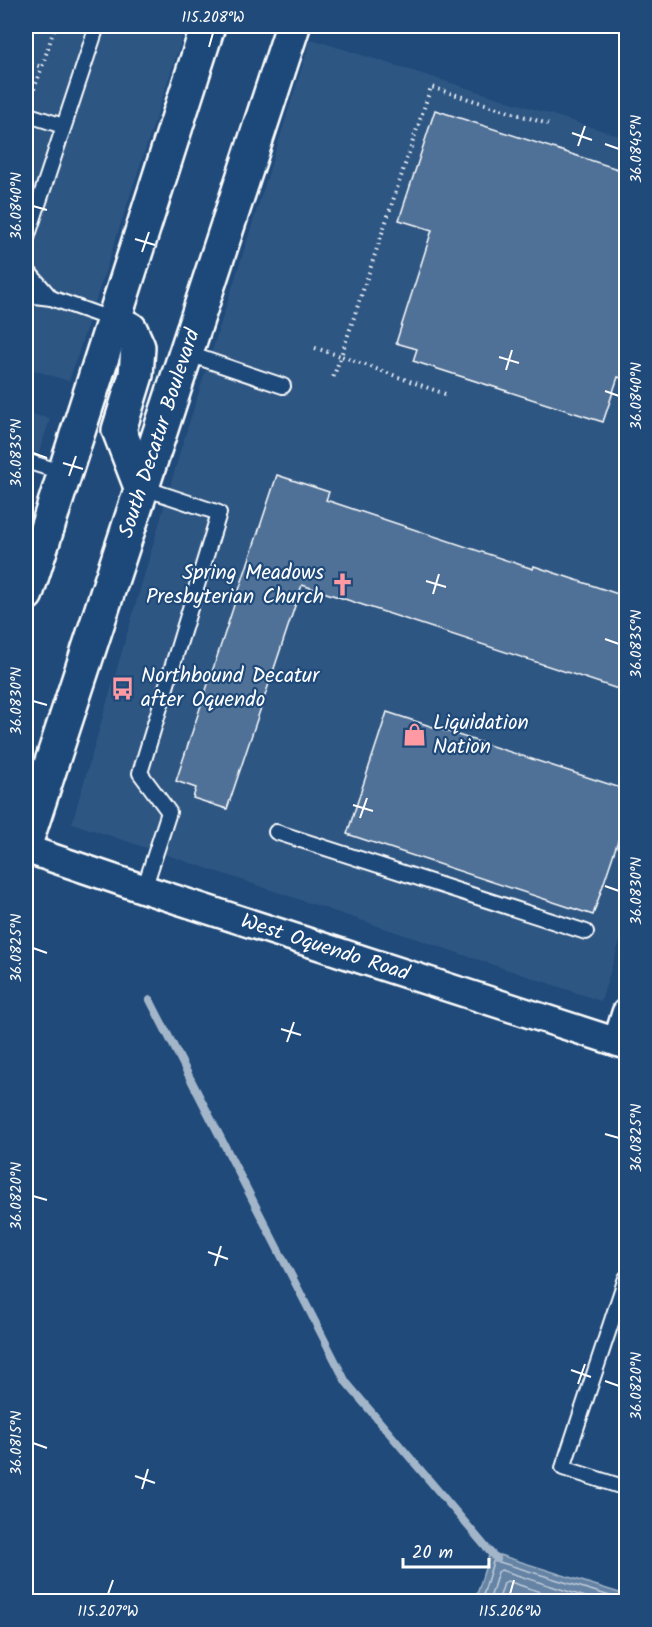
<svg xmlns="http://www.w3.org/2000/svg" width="652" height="1627" viewBox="0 0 652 1627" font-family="Kalam,sans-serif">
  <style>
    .built { fill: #2e5683 }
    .water { fill: #6583a4; stroke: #a3b5c8; stroke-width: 1.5 }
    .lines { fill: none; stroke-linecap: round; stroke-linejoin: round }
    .shore { stroke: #c1cddb; stroke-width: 1.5 }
    .stream { stroke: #a3b5c8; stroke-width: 8 }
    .building { fill: #507197; stroke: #fff; stroke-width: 1.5 }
    .lane-casing { stroke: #fff; stroke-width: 18 }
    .street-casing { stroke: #fff; stroke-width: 32 }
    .primary-casing { stroke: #fff; stroke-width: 38 }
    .path { stroke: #fff; stroke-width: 4; stroke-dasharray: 1.5 4.5; stroke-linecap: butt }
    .lane { stroke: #1f4a7a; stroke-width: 14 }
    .street { stroke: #1f4a7a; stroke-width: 27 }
    .primary { stroke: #1f4a7a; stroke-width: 33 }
    .ticks { fill: none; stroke: #fff; stroke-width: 2 }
    .labels { text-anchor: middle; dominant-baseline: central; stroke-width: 4.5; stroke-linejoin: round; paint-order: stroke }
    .street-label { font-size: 21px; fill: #fff; stroke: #1f4a7a }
    .poi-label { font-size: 21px; fill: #fff; stroke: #1f4a7a; text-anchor: start }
    .neatline { fill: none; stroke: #fff; stroke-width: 2 }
    .ticks-label { font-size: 15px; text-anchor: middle; fill: #fff }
  </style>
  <rect width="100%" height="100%" fill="#1f4a7a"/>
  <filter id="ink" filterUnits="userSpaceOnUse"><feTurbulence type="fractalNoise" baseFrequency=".0167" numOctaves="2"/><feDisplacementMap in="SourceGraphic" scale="12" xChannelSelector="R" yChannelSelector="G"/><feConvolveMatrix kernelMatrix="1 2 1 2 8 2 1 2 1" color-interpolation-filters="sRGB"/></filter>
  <g filter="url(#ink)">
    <g class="built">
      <polygon points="26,26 186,26 69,381 26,368"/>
      <polygon points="311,39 626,138 626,922 601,1001 72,823 180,452"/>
      <polygon points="26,412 50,419 26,491"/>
    </g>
    <polygon class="water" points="490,1552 626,1595 626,1601 475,1601"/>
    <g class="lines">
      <g class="shore">
        <polyline points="481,1602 493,1562 496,1561 626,1601"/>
        <polyline points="489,1602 498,1572 501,1570 601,1602"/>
        <polyline points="498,1602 504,1583 507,1581 571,1602"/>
      </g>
      <polyline class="stream" points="150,1000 346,1382 490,1552 497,1559"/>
    </g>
    <g class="building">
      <polygon points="435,110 627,172 627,380 618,377 603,422 413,361 417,349 396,343 432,230 399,220"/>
      <polygon points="277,475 329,492 326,500 533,569 534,566 627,597 627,692 302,585 227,809 193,798 196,788 176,781"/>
      <polygon points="387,712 627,790 627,814 593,915 347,834"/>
    </g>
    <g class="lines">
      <defs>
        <g id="lane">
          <polyline points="26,114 63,126"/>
          <polyline points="26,241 97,26"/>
          <polyline points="26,269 51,298"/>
          <polyline points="26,295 51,298 113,320"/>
          <polyline points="186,353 283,386"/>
          <polyline points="26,461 64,473"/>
          <polyline points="141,487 219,513 140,773 169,812 144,889"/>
          <polyline points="276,832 586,932"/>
          <polyline points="626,1278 563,1468 626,1488"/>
        </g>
        <g id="street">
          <path id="s1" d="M 26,849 L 144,889 L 626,1045"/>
          <polyline points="617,1042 626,1013"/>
        </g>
        <g id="primary">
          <polyline points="113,320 130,329 138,347 136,375 119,430 141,487"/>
          <polyline points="26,594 208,26"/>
          <path id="s2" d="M 26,841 L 293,26"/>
        </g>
      </defs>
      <use href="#lane" class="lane-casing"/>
      <use href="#street" class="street-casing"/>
      <use href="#primary" class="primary-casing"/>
      <g class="path">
        <polyline points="26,62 42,67 55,26"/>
        <polyline points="32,95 42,67"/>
        <polyline points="315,348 341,356 333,378"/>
        <polyline points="445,394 341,356 431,87 548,124"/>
      </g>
      <use href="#lane" class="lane"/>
      <use href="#street" class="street"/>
      <use href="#primary" class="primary"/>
    </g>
  </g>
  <path class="ticks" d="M 209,47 L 213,33M 572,133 L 592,140M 605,144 L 619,149M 578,146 L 585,126M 33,206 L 47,210M 135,239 L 155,245M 142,252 L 149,232M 499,357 L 519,363M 506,370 L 512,350M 605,391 L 619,396M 33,453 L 47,458M 63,463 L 83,469M 69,476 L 76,456M 426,581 L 446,587M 433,594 L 439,574M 605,639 L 619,644M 33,701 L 47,705M 353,805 L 373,811M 360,818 L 367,798M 605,886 L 619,891M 33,948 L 47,953M 281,1029 L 301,1035M 287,1042 L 294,1022M 605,1134 L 619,1138M 33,1196 L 47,1200M 208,1252 L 228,1259M 215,1266 L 221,1246M 571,1370 L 591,1377M 605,1381 L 619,1386M 578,1384 L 585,1364M 33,1443 L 47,1448M 135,1476 L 155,1483M 142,1489 L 148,1469M 108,1594 L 113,1580M 510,1594 L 514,1580"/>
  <defs>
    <symbol id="church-bare" viewBox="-9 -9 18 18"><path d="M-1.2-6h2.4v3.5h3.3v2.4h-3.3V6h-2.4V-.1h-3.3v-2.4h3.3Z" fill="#ff9aa2" stroke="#1f4a7a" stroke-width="2.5" paint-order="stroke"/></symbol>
    <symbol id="bus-bare" viewBox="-9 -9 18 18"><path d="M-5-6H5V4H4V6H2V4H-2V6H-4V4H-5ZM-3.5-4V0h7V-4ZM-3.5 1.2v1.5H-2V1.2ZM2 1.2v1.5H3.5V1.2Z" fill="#ff9aa2" stroke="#1f4a7a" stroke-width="2.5" paint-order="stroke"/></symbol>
    <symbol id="shop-bare" viewBox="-9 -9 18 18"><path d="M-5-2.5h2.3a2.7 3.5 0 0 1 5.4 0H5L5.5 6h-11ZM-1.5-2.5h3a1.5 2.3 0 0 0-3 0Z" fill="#ff9aa2" stroke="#1f4a7a" stroke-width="2.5" paint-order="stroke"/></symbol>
  </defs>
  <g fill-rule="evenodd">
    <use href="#church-bare" x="326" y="568" width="33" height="33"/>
    <use href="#bus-bare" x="106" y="672" width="33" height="33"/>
    <use href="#shop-bare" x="398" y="718" width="33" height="33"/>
  </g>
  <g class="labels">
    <g class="street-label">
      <text stroke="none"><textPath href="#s2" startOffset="429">South Decatur Boulevard</textPath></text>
      <text stroke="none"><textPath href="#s1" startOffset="315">West Oquendo Road</textPath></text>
    </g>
    <g class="poi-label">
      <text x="324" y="573" text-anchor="end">Spring Meadows<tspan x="324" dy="24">Presbyterian Church</tspan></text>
      <text x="141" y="676">Northbound Decatur<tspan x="141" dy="24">after Oquendo</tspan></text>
      <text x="433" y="723">Liquidation<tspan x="433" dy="24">Nation</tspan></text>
    </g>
  </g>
  <rect width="652" height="1627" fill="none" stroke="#1f4a7a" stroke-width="66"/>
  <path d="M403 1558v9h86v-9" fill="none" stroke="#ffffff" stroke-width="3"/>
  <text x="412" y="1558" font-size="18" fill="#ffffff" stroke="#1f4a7a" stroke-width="4.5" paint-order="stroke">20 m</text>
  <rect x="33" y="33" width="586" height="1561" class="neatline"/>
  <g class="ticks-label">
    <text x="213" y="22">115.208°W</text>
    <text transform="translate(636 149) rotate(-90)" y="5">36.0845°N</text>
    <text transform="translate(16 206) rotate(-90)" y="5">36.0840°N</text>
    <text transform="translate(636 396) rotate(-90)" y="5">36.0840°N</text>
    <text transform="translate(16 453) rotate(-90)" y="5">36.0835°N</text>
    <text transform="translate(636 644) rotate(-90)" y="5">36.0835°N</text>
    <text transform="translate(16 701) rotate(-90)" y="5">36.0830°N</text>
    <text transform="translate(636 891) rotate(-90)" y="5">36.0830°N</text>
    <text transform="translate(16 948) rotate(-90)" y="5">36.0825°N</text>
    <text transform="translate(636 1138) rotate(-90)" y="5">36.0825°N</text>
    <text transform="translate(16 1196) rotate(-90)" y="5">36.0820°N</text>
    <text transform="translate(636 1386) rotate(-90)" y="5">36.0820°N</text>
    <text transform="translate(16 1443) rotate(-90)" y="5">36.0815°N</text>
    <text x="108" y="1616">115.207°W</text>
    <text x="510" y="1616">115.206°W</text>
  </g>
</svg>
